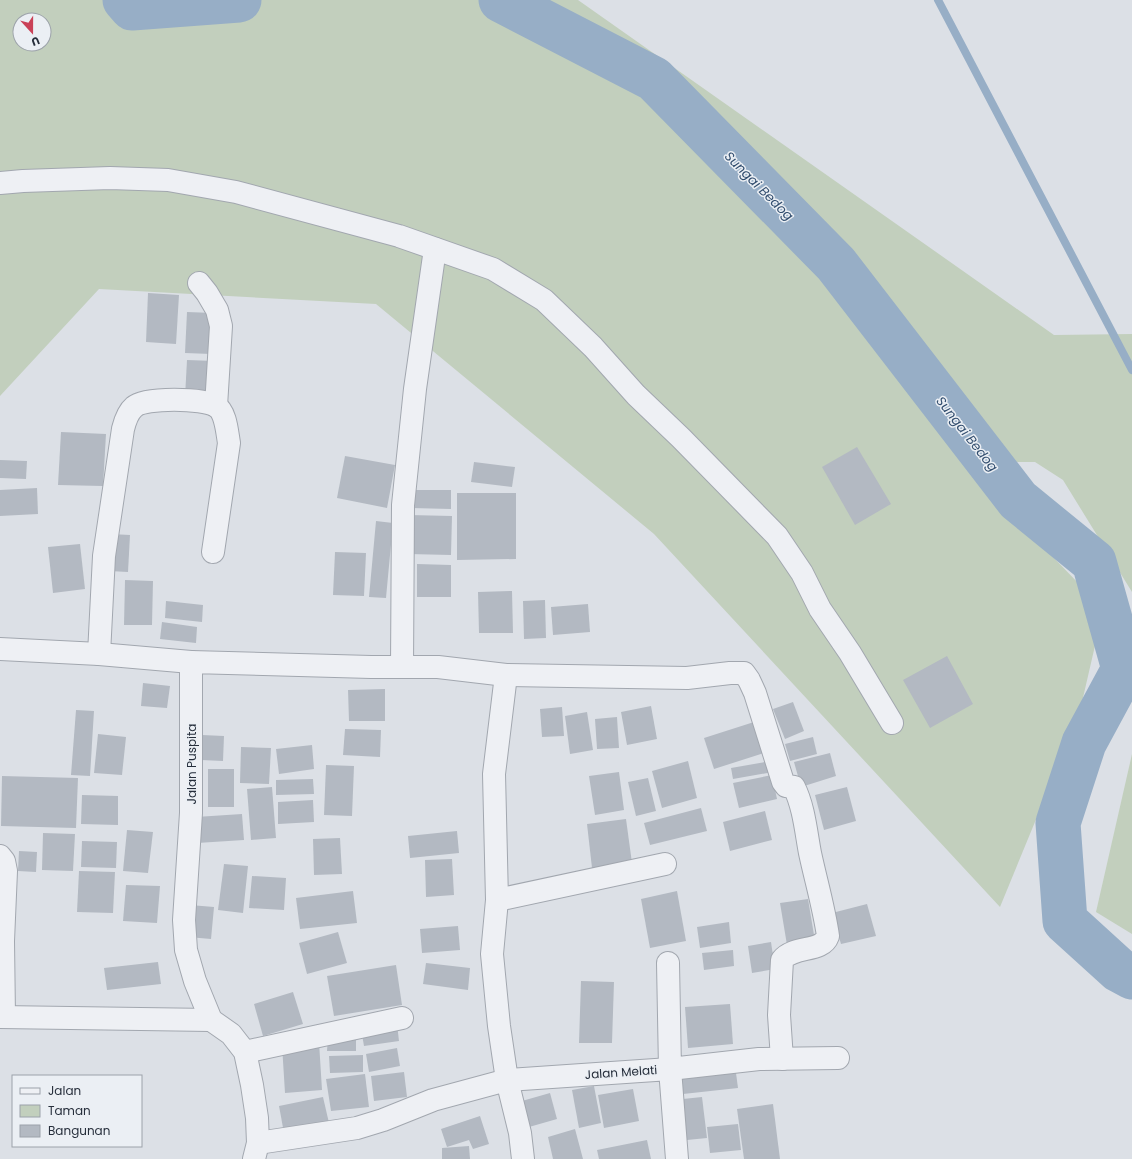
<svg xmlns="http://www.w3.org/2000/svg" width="1132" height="1159" viewBox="0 0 1132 1159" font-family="Poppins,sans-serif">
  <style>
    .green { fill: #c2cfbd; fill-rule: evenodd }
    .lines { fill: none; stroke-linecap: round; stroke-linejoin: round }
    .stream { stroke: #97aec6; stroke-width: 8 }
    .river { stroke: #97aec6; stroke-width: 45 }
    .building { fill: #b3b9c2 }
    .minor-casing { stroke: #a2a7af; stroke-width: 24 }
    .minor { stroke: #eef0f4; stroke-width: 22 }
    .labels { text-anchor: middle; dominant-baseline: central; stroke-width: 3; stroke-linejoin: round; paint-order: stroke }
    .street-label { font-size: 12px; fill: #262e3b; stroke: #ebeff4 }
    .water-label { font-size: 13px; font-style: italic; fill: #314d6e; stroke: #ebeff4 }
  </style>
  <rect width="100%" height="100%" fill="#dce0e6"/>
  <g class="green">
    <path d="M 0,0 L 578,0 L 1054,335 L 1132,334 L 1132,592 L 1063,480 L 1035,462 L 1017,462 L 992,494 L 1082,587 L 1097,637 L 1079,715 L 1000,907 L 654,534 L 376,304 L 99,289 L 0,396 ZM 20,20 L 44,20 L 44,44 L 20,44 Z"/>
    <polygon points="1132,754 1132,934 1096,912"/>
  </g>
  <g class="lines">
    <polyline class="stream" points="938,0 1132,370"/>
    <g class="river">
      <polyline points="125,0 132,8 239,0"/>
      <polyline points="501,0 654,79 836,264 1018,500 1094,562 1124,669 1084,743 1058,823 1065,921 1119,970 1132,977"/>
    </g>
  </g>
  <g class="building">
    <polygon points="148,293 179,295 176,344 146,342"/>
    <polygon points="187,312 213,313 211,354 185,353"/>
    <polygon points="187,360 215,361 214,398 185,397"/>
    <polygon points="61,432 106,434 103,486 58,485"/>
    <polygon points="857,447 891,504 855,525 822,467"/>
    <polygon points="345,456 395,465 387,508 337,498"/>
    <polygon points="0,460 27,461 26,479 0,478"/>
    <polygon points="474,462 515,467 512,487 471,482"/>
    <polygon points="37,488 38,514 0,516 0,490"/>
    <polygon points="411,490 451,490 451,509 411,508"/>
    <polygon points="457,493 516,493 516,559 457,560"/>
    <polygon points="409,515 452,516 451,555 408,554"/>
    <polygon points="376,521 393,523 386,598 369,597"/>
    <polygon points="111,534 130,535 128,572 109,571"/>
    <polygon points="80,544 85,589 53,593 48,547"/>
    <polygon points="335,552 366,553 364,596 333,595"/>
    <polygon points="417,564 451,565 451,597 417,597"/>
    <polygon points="125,580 153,581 152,625 124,625"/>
    <polygon points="512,591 513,633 479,633 478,592"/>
    <polygon points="545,600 546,638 524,639 523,601"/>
    <polygon points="166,601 203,605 202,622 165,618"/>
    <polygon points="588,604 590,632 553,635 551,607"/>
    <polygon points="162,622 197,627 196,643 160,639"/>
    <polygon points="947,656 973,704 930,728 903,680"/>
    <polygon points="143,683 170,686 167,708 141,706"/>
    <polygon points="385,689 385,721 349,721 348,690"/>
    <polygon points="793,702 804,731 785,739 773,709"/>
    <polygon points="651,706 657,739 627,745 621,712"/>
    <polygon points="562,707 564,736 542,737 540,709"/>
    <polygon points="76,710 94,711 90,776 71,775"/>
    <polygon points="587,712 593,750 570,754 565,716"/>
    <polygon points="617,717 619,748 597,749 595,719"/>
    <polygon points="754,722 764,753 714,769 704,738"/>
    <polygon points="345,729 381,730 380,757 343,755"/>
    <polygon points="98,734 126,737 122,775 94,773"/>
    <polygon points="202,735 224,736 223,761 201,760"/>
    <polygon points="813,737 817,754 790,761 785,744"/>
    <polygon points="312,745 314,769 279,774 276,749"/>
    <polygon points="241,747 271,748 269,784 240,783"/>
    <polygon points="830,753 836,776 801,787 794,762"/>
    <polygon points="688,761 697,798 662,808 652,771"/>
    <polygon points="771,761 773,772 733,779 731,768"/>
    <polygon points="326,765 354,766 352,816 324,815"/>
    <rect x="208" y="769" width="26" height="38"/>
    <polygon points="619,772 624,810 595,815 589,776"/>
    <polygon points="772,775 777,799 739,808 733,783"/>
    <polygon points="2,776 78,778 76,828 1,826"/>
    <polygon points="648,778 656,811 636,816 628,782"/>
    <polygon points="313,779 314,794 276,795 276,780"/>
    <polygon points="272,787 276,838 251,840 247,789"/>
    <polygon points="847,787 856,821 824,830 815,795"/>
    <polygon points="82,795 118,796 118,825 81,824"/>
    <polygon points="313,800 314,822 278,824 278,802"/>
    <polygon points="701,808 707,831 650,845 644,823"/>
    <polygon points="765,811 772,840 730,851 723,822"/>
    <polygon points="242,814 244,840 197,843 196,817"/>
    <polygon points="626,819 632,863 592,868 587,824"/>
    <polygon points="127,830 153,832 148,873 123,871"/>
    <polygon points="457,831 459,853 410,858 408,836"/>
    <polygon points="43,833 75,834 73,871 42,870"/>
    <polygon points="340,838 342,874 314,875 313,839"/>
    <polygon points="82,841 117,842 116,868 81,867"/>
    <polygon points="19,851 37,852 36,872 18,871"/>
    <polygon points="452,859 454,895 426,897 425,860"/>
    <polygon points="224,864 248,866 243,913 218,910"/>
    <polygon points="79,871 115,872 113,913 77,912"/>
    <polygon points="252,876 286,878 284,910 249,908"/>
    <polygon points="126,885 160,886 157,923 123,921"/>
    <polygon points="353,891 357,923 300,929 296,898"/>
    <polygon points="677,891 686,941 650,948 641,899"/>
    <polygon points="808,899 815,941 787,945 780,903"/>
    <polygon points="867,904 876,936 841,944 832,913"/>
    <polygon points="190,905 214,907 211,939 188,937"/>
    <polygon points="729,922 731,943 700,948 697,927"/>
    <polygon points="458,926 460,950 422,953 420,929"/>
    <polygon points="338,932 347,963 307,974 299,943"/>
    <polygon points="771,942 775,969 752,973 748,946"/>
    <polygon points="733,950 734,966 704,970 702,953"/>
    <polygon points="158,962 161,984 107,990 104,968"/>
    <polygon points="426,963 470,968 468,990 423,984"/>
    <polygon points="396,965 402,1005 334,1016 327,976"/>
    <polygon points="581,981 614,982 612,1043 579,1043"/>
    <polygon points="293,992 303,1024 263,1036 254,1004"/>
    <polygon points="730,1004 733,1044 688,1048 685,1007"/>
    <polygon points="397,1024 399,1041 364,1046 361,1029"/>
    <polygon points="328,1037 356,1038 356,1051 327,1051"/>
    <polygon points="319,1042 322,1090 285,1093 282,1045"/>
    <polygon points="397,1048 400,1066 369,1072 366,1054"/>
    <polygon points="363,1055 363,1072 330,1073 329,1056"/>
    <polygon points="404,1072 407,1097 374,1101 371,1076"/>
    <polygon points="736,1073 738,1088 683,1094 681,1079"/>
    <polygon points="365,1074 369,1107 331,1111 326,1079"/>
    <polygon points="594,1086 601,1123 579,1128 572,1090"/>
    <polygon points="633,1089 639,1121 604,1128 598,1095"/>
    <polygon points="550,1093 557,1119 522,1129 515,1103"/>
    <polygon points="323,1097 329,1123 284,1133 279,1106"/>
    <polygon points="702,1097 707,1138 687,1140 683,1099"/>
    <polygon points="773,1104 780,1159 744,1159 737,1109"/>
    <polygon points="480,1116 489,1144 473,1149 469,1140 447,1147 441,1129"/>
    <polygon points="738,1124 741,1150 710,1153 707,1127"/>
    <polygon points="575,1129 583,1159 553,1159 548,1137"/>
    <polygon points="647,1140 651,1159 599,1159 597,1150"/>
    <polygon points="469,1146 470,1159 442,1159 442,1148"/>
  </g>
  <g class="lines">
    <defs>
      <g id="minor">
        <polyline points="0,183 23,181 110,178 168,180 236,192 399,236 493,269 544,300 593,347 636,395 681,438 777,536 802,573 820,609 850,653 892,723"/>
        <polyline points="199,283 207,293 217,310 221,326 216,406"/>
        <polyline points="0,649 99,654 191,662"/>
        <path d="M 99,654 L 104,556 L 123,429 C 125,421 128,412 134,407 C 145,397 203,398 216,406 C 226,412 227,432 229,443 L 213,552"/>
        <polyline points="402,667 403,505 415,389 435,249"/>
        <polyline points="506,675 494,774 497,900 492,954 499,1026 507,1080 520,1133 523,1159"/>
        <polyline points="0,856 4,861 6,871 3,941 4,1017"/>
        <polyline points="497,900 665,864"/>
        <polyline points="668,963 670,1069 759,1059 838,1058"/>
        <polyline points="0,1017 211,1020"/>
        <polyline points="245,1052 402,1018"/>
        <polyline points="258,1143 357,1128 383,1120 433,1100 507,1080 670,1069 677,1159"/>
        <path d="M 254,1159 L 258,1143 L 257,1118 L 252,1085 L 245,1052 L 231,1034 L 211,1020 L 195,981 L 186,950 L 184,920 L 191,813 L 191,662 L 371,667 L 438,667 L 506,675 L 687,678 L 730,673 L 744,673 L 749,680 L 755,693 L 783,782 L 786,786 L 794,787 C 804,807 806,832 810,853 C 816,881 824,908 828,936 C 822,953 794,945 782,960 L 779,1015 L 782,1059"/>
      </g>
    </defs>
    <use href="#minor" class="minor-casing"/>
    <use href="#minor" class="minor"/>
  </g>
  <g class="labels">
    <g class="street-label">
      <text transform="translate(191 764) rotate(-90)">Jalan Puspita</text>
      <text transform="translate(621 1072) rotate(-4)">Jalan Melati</text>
    </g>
    <g class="water-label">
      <text transform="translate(759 186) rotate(45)">Sungai Bedog</text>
      <text transform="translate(967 434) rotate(52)">Sungai Bedog</text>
    </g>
  </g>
  <rect x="12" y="1075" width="130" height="72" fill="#ebeff4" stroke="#9ca2aa"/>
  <rect x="20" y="1088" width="20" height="6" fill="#eef0f4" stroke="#9ca2aa"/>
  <text x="48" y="1095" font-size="12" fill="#262e3b">Jalan</text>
  <rect x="20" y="1105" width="20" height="12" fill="#c2cfbd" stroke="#9ca2aa"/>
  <text x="48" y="1115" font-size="12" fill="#262e3b">Taman</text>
  <rect x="20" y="1125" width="20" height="12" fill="#b3b9c2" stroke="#9ca2aa"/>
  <text x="48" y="1135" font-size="12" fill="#262e3b">Bangunan</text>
  <g transform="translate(32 32) rotate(159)"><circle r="19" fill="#ebeff4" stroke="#9ca2aa"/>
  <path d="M0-3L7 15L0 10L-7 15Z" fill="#ca4157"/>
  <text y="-6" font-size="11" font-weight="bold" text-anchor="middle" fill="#262e3b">U</text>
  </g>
</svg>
